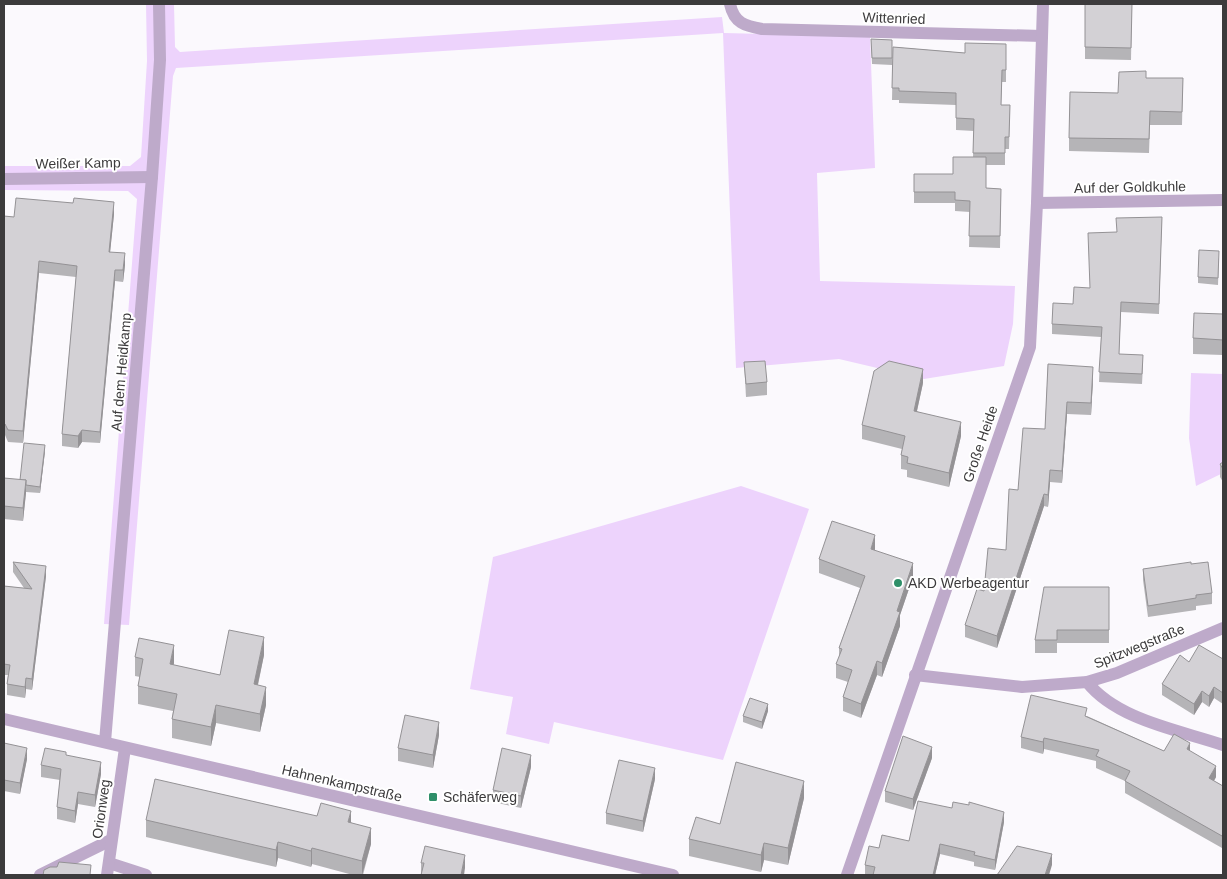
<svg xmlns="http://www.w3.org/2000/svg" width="1227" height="879" viewBox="0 0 1227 879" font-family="Helvetica,sans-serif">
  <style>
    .green { fill: #edd3fc }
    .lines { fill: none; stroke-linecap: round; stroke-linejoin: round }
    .street { stroke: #beaaca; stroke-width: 12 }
    .wall { fill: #b5b4b7 }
    .shaded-wall { fill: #949295 }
    .building { fill: #d3d1d5; stroke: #949295 }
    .poi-dot { fill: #2f8f69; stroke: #fff; stroke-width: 2 }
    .labels { text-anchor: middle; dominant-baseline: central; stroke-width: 4; stroke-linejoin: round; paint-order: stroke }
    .street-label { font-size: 14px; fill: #3c3b3c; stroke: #fff }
    .poi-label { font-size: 14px; fill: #3c3b3c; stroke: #fff; text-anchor: start }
  </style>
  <rect width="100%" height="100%" fill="#fbf9fd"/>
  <g class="green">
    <polygon points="146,4 174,4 175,47 180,52 722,17 724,33 870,37 875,168 817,173 820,281 1015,286 1013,324 1004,366 924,379 839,359 736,368 723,33 176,68 173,76 129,625 104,624 137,199 128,191 4,190 4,166 130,166 141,157 147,61"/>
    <polygon points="1191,373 1223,374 1223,473 1196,486 1189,438"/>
    <polygon points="741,486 809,509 723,760 554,722 549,744 506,734 513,697 470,689 493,557"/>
  </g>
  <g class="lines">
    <g class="street">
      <path d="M 730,4 C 734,23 745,26 762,29 L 1042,36"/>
      <polyline points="4,179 152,177"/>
      <polyline points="1037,203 1223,200"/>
      <polyline points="915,675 1022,687 1087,682 1117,673 1223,628"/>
      <path d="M 1087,682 C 1117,720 1179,730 1223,745"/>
      <polyline points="4,719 673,875"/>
      <polyline points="105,742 152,177 160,60 159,4"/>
      <polyline points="109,863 146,875"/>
      <polyline points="40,875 111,840"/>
      <polyline points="107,875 125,748"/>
      <polyline points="847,875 1030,347 1037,203 1043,4"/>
    </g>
  </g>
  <g class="wall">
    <polygon points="1085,4 1132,4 1131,60 1085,59"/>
    <polygon points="871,39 892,40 892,65 872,64"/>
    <polygon points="1006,44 1006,82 1002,82 1001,105 1010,105 1009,149 1005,149 1005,165 986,165 986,188 1001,189 1000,248 969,247 970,212 955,211 955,203 914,203 914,174 953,174 973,157 974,131 956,130 956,105 899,103 899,100 892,100 893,47 965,53"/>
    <polygon points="1146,78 1183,78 1182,125 1150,125 1149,153 1069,151 1069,138 1118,93"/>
    <polygon points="114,214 110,252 125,265 123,282 115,281 100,443 82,442 78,448 62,446 62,434 76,277 39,273 23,443 8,442 5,435 4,435 4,216 14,217"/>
    <polygon points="1162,217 1159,314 1121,312 1119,354 1143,365 1142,384 1099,382 1101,337 1052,334 1052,324 1090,288 1117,232"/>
    <polygon points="1219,258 1218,285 1198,283 1198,277"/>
    <polygon points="1223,314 1223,355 1193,354 1193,338"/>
    <polygon points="744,362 767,382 767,395 746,397"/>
    <polygon points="1048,364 1093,379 1091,415 1067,414 1062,483 1050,482 1048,507 1044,506 997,648 965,637 965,625 984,591 1006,550 1018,490 1045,429"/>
    <polygon points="923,383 917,411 961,436 949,487 907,477 907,470 901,469 901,455 902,449 862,439 862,425"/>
    <polygon points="45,451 40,493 26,492 23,521 4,519 4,478 20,480"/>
    <polygon points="1223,462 1223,482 1220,477 1220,464"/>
    <polygon points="875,549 875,550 913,577 900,615 900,626 882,677 877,675 861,718 843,711 843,697 848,682 836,678 836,664 839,658 839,648 860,588 819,573 819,559"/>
    <polygon points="13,562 46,576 32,690 26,689 25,698 7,695 7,684 8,675 4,675 4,586 24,588 13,572"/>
    <polygon points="1191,564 1212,593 1212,604 1196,606 1196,610 1148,617 1143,580 1143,569"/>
    <polygon points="1109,587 1109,643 1057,643 1057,653 1035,653 1035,640"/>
    <polygon points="264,655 258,685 266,705 260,732 216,723 211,746 172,738 172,719 173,711 138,704 138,686 140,677 135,676 135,657 174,663 173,665 220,675"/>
    <polygon points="1223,659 1223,704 1214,698 1209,707 1202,702 1194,715 1162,695 1162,684 1189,662"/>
    <polygon points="768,711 762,729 743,722 743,716"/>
    <polygon points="1087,716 1164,751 1190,751 1216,777 1214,781 1223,786 1222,848 1125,793 1125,781 1096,768 1096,761 1044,749 1043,754 1021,748 1021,737"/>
    <polygon points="439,735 433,768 398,761 398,748"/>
    <polygon points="4,743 27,759 20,794 4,791"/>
    <polygon points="66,755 101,774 95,807 78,804 75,823 57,819 57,807 60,780 41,777 41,765"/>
    <polygon points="932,758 913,810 885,802 885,791"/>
    <polygon points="531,767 521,808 493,802 493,790"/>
    <polygon points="655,779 643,832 606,824 606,813"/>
    <polygon points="804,798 788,865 764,860 761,872 689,856 689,839"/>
    <polygon points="317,816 351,822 371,844 363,875 353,875 312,864 311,867 278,858 276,867 146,837 146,820"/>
    <polygon points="1004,822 995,870 974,866 974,862 940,854 935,875 865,875 865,865 879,848 909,841"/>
    <polygon points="421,863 465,868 421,875"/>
  </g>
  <g class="shaded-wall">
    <polygon points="114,202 114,214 109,263 109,252"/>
    <polygon points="125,253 125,265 123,282 123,270"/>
    <polygon points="39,261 39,273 23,443 23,431"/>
    <polygon points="115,270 115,281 100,443 100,432"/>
    <polygon points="1093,367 1093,379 1091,415 1091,403"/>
    <polygon points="923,369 923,383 914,424 914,411"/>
    <polygon points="1067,402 1067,414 1062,483 1062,471"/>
    <polygon points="961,422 961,436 949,487 949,473"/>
    <polygon points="82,430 82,442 78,448 78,436"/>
    <polygon points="45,445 45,451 40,493 40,487"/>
    <polygon points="1050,470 1050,482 1048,507 1048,495"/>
    <polygon points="26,480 26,493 23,521 23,508"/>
    <polygon points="1044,494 1044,506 997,648 997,636"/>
    <polygon points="875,535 875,549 871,563 871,549"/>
    <polygon points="913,563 913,577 900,615 900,626 882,677 882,663 897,611"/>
    <polygon points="46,566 46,576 32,690 32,679"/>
    <polygon points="264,637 264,655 254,702 254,684"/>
    <polygon points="174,645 174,663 170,683 170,664"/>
    <polygon points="877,661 877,675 861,718 861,704"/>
    <polygon points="26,678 26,689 25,698 25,687"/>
    <polygon points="266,687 266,705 260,732 260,714"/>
    <polygon points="1214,687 1214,698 1209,707 1209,696"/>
    <polygon points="1202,691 1202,702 1194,715 1194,704"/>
    <polygon points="768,704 768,711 762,729 762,722"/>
    <polygon points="216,705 216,723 211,746 211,727"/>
    <polygon points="439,722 439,735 433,768 433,755"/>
    <polygon points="1044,738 1044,749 1043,754 1043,742"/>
    <polygon points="1190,743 1190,755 1187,749"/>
    <polygon points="932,747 932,758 913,810 913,799"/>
    <polygon points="27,748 27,759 20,794 20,783"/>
    <polygon points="531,755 531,767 521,808 521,796"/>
    <polygon points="101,762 101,774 95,807 95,795"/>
    <polygon points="1216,766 1216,777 1209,789 1209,778"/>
    <polygon points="655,768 655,779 643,832 643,821"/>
    <polygon points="804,781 804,798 788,865 788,848"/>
    <polygon points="78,792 78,804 75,823 75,811"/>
    <polygon points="351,811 351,828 348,822"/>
    <polygon points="1004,812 1004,822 995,870 995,860"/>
    <polygon points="371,828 371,844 362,875 362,861"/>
    <polygon points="1223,834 1223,846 1222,848 1222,836"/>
    <polygon points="278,842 278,858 276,867 276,850"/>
    <polygon points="764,843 764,860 761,872 761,855"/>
    <polygon points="940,844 940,854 935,875 933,875"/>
    <polygon points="312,848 312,864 311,867 311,851"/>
    <polygon points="1052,854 1052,865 1049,875 1045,875"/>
    <polygon points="465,855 465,868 464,875 461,875"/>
  </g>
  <g class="building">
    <polygon points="1085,4 1132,4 1131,48 1085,47"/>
    <polygon points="871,39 892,40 892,58 872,58"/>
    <polygon points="965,43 1006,44 1006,70 1002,70 1001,105 1010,105 1009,137 1005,137 1005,153 973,153 974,119 956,118 956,93 899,91 899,88 892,88 893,47 965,53"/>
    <polygon points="1146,71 1146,78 1183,78 1182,112 1150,111 1149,139 1069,138 1070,92 1118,93 1119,72"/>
    <polygon points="953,157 986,157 986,188 1001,189 1000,236 969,236 970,201 955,200 955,192 914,192 914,174 953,174"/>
    <polygon points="16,198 73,203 74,198 114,202 109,252 125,253 123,270 115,270 100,432 82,430 78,436 62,434 77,266 39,261 23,431 8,430 5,424 4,424 4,216 14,217"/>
    <polygon points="1162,217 1159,304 1121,302 1119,354 1143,355 1142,374 1099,372 1102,327 1052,324 1053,303 1073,304 1074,287 1090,288 1088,233 1117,232 1116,218"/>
    <polygon points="1199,250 1219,251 1218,278 1198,277"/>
    <polygon points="1194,313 1223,314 1223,340 1193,338"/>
    <polygon points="765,361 767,382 746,384 744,362"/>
    <polygon points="889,361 923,369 914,411 961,422 949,473 907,463 908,457 901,455 905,436 862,425 874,371"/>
    <polygon points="1048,364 1093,367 1091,403 1067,402 1062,471 1050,470 1048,495 1044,494 997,636 965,625 977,589 984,591 988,548 1006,550 1009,489 1018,490 1023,428 1045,429"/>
    <polygon points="24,443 45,445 40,487 26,485 26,480 20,480"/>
    <polygon points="1223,462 1223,469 1220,464"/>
    <polygon points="4,478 26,480 23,508 4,506"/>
    <polygon points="832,521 875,535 871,549 913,563 897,611 900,612 882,663 877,661 861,704 843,697 852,670 836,664 842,649 839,648 865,576 819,559"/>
    <polygon points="13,562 46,566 32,679 26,678 25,687 7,684 10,665 4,664 4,586 32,589"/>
    <polygon points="1191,562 1191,564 1208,562 1212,593 1196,595 1196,598 1148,606 1143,569"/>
    <polygon points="1044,587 1109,587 1109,630 1057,630 1057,640 1035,640"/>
    <polygon points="229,630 264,637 254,684 266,687 260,714 216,705 211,727 172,719 177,694 138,686 143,659 135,657 139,638 174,645 170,664 220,675"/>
    <polygon points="1199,645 1223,659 1223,693 1214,687 1209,696 1202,691 1194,704 1162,684 1180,655 1189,662"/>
    <polygon points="1031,695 1087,708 1085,716 1164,751 1174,734 1190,743 1187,749 1216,766 1209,778 1223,786 1223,834 1222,836 1125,781 1130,771 1096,756 1099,750 1044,738 1043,742 1021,737"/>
    <polygon points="750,698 768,704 762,722 743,716"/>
    <polygon points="405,715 439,722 433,755 398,748"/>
    <polygon points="903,736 932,747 913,799 885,791"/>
    <polygon points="4,743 27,748 20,783 4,780"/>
    <polygon points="45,748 66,752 66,755 101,762 95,795 78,792 75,811 57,807 61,769 41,765"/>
    <polygon points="502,748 531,755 521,796 493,790"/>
    <polygon points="619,760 655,768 643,821 606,813"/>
    <polygon points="736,762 804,781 788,848 764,843 761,855 689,839 696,817 720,824"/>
    <polygon points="155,779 317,816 321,803 351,811 348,822 371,828 362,861 312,848 311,851 278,842 276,850 146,820"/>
    <polygon points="918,801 952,808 953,802 969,805 969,802 1004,812 995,860 974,855 975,852 940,844 933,875 873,875 875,867 865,865 869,846 879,848 882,835 909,841"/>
    <polygon points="425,846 465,855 461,875 421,875 424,863 421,863"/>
    <polygon points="1017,846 1052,854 1045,875 997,875"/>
    <polygon points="59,862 91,865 90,875 43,875 44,870 50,867 57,867"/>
  </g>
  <g class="poi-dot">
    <circle cx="898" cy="583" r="5"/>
    <rect x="428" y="792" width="10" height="10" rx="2.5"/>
  </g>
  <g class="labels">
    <g class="street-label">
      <text transform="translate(894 18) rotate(2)">Wittenried</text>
      <text transform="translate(78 163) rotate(-1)">Weißer Kamp</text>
      <text transform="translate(1130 187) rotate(-1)">Auf der Goldkuhle</text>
      <text transform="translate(121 372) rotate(-85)">Auf dem Heidkamp</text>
      <text transform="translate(980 444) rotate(-71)">Große Heide</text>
      <text transform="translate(1139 646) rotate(-22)">Spitzwegstraße</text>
      <text transform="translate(342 783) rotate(13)">Hahnenkampstraße</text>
      <text transform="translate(101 809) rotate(-82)">Orionweg</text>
    </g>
    <g class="poi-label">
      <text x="908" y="583">AKD Werbeagentur</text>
      <text x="443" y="797">Schäferweg</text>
    </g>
  </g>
  <rect width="1227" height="879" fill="none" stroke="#3c3b3c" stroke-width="10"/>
</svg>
